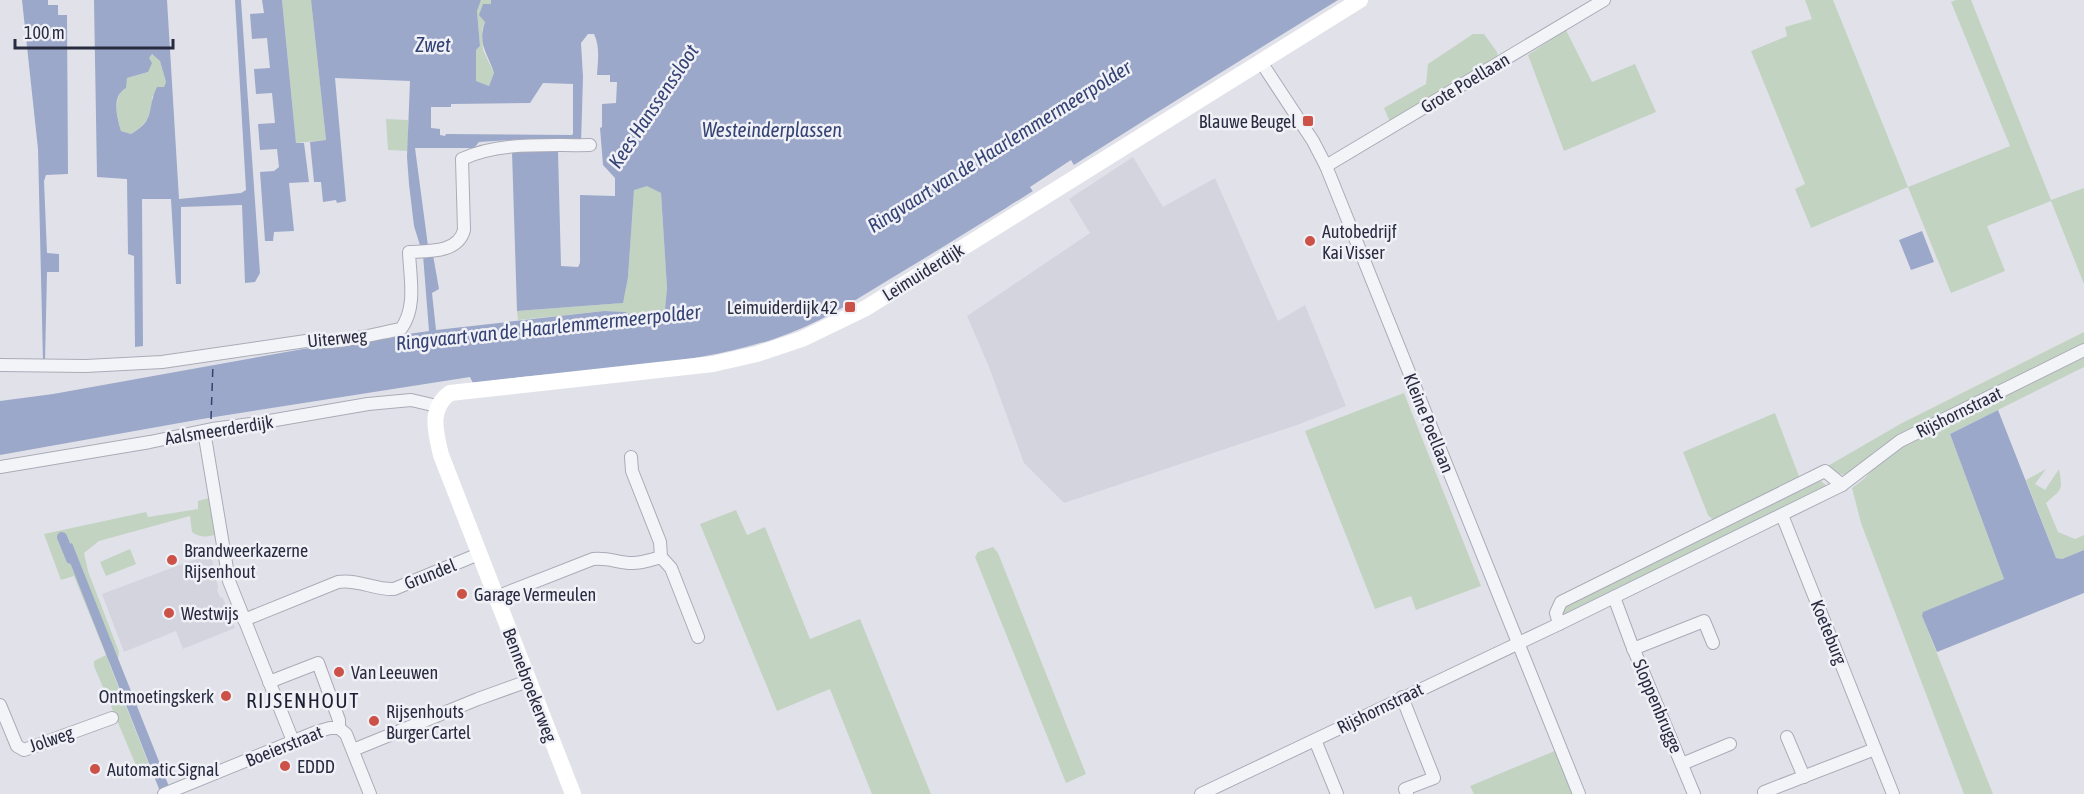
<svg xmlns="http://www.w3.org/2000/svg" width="2084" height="794" viewBox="0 0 2084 794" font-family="'Asap Condensed',sans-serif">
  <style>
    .built { fill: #d3d4de }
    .green { fill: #c2d3c2 }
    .water { fill: #9ca8c9; fill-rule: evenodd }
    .pier { fill: #e1e2e9 }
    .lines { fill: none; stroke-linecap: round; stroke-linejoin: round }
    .canal { stroke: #9ca8c9; stroke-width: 10 }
    .ferry { stroke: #344274; stroke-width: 1.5; stroke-dasharray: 8 6; stroke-linecap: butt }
    .street-casing { stroke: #aaabb7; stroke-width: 14 }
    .street { stroke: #f3f4f8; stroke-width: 12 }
    .secondary { stroke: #fff; stroke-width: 16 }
    .poi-dot { fill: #cc5248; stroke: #f0f1f7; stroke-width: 2 }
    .labels { text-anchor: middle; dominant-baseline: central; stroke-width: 5; stroke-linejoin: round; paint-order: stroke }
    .street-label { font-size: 18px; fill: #292c41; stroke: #f0f1f7 }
    .poi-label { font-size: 18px; fill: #292c41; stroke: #f0f1f7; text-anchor: start }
    .water-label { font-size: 20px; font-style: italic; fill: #344274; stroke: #f0f1f7 }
    .quarter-label { font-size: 21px; letter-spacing: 1.5px; fill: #1c1e31; stroke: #f0f1f7 }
  </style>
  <rect width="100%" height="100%" fill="#e1e2e9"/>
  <g class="built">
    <polygon points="1133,157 1163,207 1215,178 1278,321 1305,305 1346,406 1297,425 1064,503 1024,463 989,367 967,316 1090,233 1069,199"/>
    <polygon points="211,555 218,587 217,590 220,597 223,598 235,628 183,649 176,631 124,652 102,594 193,560"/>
  </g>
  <g class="green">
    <polygon points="282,0 311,0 326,140 296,143"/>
    <polygon points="481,0 491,0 491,4 482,30 483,50 494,73 489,86 476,81 476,50 480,46 477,11"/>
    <polygon points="1805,0 1833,0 1908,187 2010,146 1951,2 1956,0 1971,0 2051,200 2084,188 2084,284 2051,201 1987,226 2005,271 1951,293 1908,187 1811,228 1795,189 1805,184 1751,51 1787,36 1785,27 1812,19"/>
    <polygon points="1566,30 1592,82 1635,64 1656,112 1564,151 1528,55"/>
    <polygon points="1473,34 1484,34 1497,52 1498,58 1390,122 1384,108 1426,84 1428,64"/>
    <path d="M 152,54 L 160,61 L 166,82 L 164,87 L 152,97 C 153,114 146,125 131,134 L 121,131 C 114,106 115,102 127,78 L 148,72 L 148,58 Z"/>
    <polygon points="386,119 408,120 408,151 388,150"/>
    <polygon points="647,185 661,193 667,288 665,309 658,312 627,314 626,312 604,311 518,320 517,311 623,303 622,299 628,277 634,189"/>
    <polygon points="2084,332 2084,346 1905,432 1875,451 1851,473 1845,475 1838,474 1826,467 1902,423"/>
    <polygon points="2084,356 2084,367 1950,434 2004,579 1922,616 1993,794 1964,794 1861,523 1852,488 1865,478 1883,458 1902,445"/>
    <polygon points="1404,393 1481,586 1416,610 1411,596 1375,609 1305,431"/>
    <polygon points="1775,413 1800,479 1713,520 1708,515 1683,452"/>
    <path d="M 2046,469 L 2035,484 L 2045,490 L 2059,469 C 2063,491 2062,489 2046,503 L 2058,532 L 2075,539 L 2084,535 L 2084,550 L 2062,559 L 2056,558 L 2026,480 Z"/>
    <polygon points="1821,481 1828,487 1560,618 1558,609"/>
    <path d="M 209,498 L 215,535 C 206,537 200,538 192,532 L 190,516 L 99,541 L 84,553 L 88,571 L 119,652 L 118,659 L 109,663 L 149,765 L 141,771 L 138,770 L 94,666 L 94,661 L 106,655 L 74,576 L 61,580 L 44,534 L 146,512 L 148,517 L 198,509 L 198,501 Z"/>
    <polygon points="736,510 747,535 765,527 810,639 860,619 931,794 872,794 830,689 777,711 700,524"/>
    <polygon points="993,547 998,553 1086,774 1066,783 975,557 978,552"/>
    <polygon points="130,549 136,564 106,576 100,562"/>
    <polygon points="1557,750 1574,794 1474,794 1470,786"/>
  </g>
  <g class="water">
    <polygon points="22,0 48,0 48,5 58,5 58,15 67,15 68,174 46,175 44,181 47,253 59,254 59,272 47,272 45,361 43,361 38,149"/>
    <path d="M 94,0 L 167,0 L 179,199 L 241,193 L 246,190 L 235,0 L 241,0 L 260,273 L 255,282 L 245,283 L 242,205 L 181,207 L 181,284 L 176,284 L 171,199 L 142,199 L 143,346 L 135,347 L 134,256 L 128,254 L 127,179 L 97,177 ZM 152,54 L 160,61 L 166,82 L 164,87 L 157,87 C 146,109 157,119 131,134 L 121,131 C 117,117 111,96 126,88 L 127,78 L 148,72 L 152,63 L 149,58 Z"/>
    <polygon points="262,0 282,0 296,143 304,143 309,182 289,183 294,231 274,232 273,241 265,241 260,172 274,171 279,167 277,149 260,150 258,124 275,123 272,93 256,94 254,69 270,68 267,38 252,39 250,14 264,13"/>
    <path d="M 311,0 L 481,0 L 477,11 L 480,46 L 476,50 L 476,81 L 489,86 L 494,73 C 488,54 477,44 485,22 L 479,15 L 483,4 L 491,4 L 491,0 L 1338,0 C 1227,68 1116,138 1006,208 C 967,232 929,256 890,279 C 853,302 816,325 774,339 C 678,370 573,369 473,383 L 470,377 L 202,419 L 0,455 L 0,401 L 53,394 L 303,349 L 429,331 L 423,255 L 414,226 L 409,184 L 407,157 L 410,81 L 335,78 L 346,201 L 337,203 L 336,200 L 323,202 L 321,182 L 314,182 L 310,142 L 326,140 ZM 588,34 L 594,34 C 600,46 598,61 597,75 L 610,75 L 610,82 L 617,82 L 616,103 L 602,104 L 602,127 L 600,128 L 603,165 L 615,178 L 615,196 L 580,195 L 580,263 L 578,267 L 561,266 L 558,152 L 512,152 L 517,311 L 623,303 L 628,277 L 634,190 L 647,186 L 661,193 L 667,288 L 665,309 L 658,312 L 627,314 L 626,312 L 604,311 L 436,330 L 432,293 L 439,289 L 433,255 L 428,246 L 415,148 L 474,148 L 479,142 L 526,139 L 581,144 L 583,77 L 581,43 ZM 543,83 L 573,84 L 573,134 L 572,135 L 446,134 L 445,136 L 440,135 L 440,129 L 431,128 L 431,107 L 451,107 L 451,104 L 530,103 Z"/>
    <polygon points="1922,231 1934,262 1911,270 1899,240"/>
    <polygon points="1998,410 2056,558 2062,559 2084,550 2084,593 1937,652 1922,616 1923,612 2004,579 1950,434"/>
    <polygon points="72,543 172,794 161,794 64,547"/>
  </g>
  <polygon class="pier" points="1071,160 1075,167 1034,193 1030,187"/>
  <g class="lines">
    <polyline class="canal" points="62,537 71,559"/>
    <polyline class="ferry" points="211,419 213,364"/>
    <defs>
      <g id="street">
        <polyline points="1261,62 1313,141 1326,166 1579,794"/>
        <polyline points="1326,166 1604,0"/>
        <path d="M 0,365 L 86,366 L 162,362 L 306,341 C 332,346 374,334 401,329 C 417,307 410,278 409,252 C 429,251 458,253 464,230 L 462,159 C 500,141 548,146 590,145"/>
        <polyline points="204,431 229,581 293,741"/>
        <polyline points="631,457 632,471 660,542 661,557 671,568 698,637"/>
        <polyline points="0,467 150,442 212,429 258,423 368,404 411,400 437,406"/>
        <polyline points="1782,515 1893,794"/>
        <path d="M 496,597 L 593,559 C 608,557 618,563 632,563 C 642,563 651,560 661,557"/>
        <polyline points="1614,597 1631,643 1694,794"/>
        <path d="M 244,620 L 338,582 C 358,579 375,590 394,589 L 474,556 L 480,558"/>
        <polyline points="1559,624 1556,613 1561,602 1825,471 1842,485"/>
        <polyline points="1633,649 1704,621 1713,643"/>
        <polyline points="269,682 318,663 339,720 339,728"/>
        <polyline points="1402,697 1434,778 1405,789 1407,794"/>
        <polyline points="0,705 17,746 24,750 112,718"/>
        <polyline points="339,728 346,734 370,794"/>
        <polyline points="1787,737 1804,777"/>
        <polyline points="1315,740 1337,794"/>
        <polyline points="353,750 478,699 528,681"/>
        <polyline points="1682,764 1730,744"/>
        <polyline points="1764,792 1875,749"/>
        <polyline points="164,794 316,732 330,728 339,728"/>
        <polyline points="1201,794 1559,624 1842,485 1900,441 2084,350"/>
      </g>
    </defs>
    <use href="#street" class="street-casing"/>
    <use href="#street" class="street"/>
    <path class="secondary" d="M 573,794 L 441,455 C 436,433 428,409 450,393 L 713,364 L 757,354 L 802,339 L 866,308 L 1360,0"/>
  </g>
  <g class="poi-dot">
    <rect x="1302" y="115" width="12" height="12" rx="3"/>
    <circle cx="1310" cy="241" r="6"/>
    <rect x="844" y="301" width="12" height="12" rx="3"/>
    <circle cx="172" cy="560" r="6"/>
    <circle cx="462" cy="594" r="6"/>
    <circle cx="169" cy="613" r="6"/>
    <circle cx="339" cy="672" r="6"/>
    <circle cx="226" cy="696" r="6"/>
    <circle cx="374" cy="721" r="6"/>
    <circle cx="285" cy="766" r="6"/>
    <circle cx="95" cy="769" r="6"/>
  </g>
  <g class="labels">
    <g class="street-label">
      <text transform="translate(1465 83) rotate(-31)">Grote Poellaan</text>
      <text transform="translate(923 272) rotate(-32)">Leimuiderdijk</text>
      <text transform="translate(337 338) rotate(-6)">Uiterweg</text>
      <text transform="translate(1959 412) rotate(-26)">Rijshornstraat</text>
      <text transform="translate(1429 423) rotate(68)">Kleine Poellaan</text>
      <text transform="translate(219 430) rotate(-9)">Aalsmeerderdijk</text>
      <text transform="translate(430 574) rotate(-22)">Grundel</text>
      <text transform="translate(1829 632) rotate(68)">Koeteburg</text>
      <text transform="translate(530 685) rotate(69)">Bennebroekerweg</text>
      <text transform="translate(1658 706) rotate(67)">Sloppenbrugge</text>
      <text transform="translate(1380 708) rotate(-26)">Rijshornstraat</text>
      <text transform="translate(51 739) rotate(-19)">Jolweg</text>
      <text transform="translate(284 746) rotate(-22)">Boeierstraat</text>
    </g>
    <g class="poi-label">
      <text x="1296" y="121" text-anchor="end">Blauwe Beugel</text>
      <text x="1322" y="231">Autobedrijf<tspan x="1322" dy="21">Kai Visser</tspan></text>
      <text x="838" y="307" text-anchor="end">Leimuiderdijk 42</text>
      <text x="184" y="550">Brandweerkazerne<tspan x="184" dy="21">Rijsenhout</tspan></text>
      <text x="474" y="594">Garage Vermeulen</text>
      <text x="181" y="613">Westwijs</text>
      <text x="351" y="672">Van Leeuwen</text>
      <text x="214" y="696" text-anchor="end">Ontmoetingskerk</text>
      <text x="386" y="711">Rijsenhouts<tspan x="386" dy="21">Burger Cartel</tspan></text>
      <text x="297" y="766">EDDD</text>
      <text x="107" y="769">Automatic Signal</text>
    </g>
    <g class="water-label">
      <text x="433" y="44">Zwet</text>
      <text transform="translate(653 106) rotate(-56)">Kees Hanssenssloot</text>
      <text x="772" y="129">Westeinderplassen</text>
      <text transform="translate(999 146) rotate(-32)">Ringvaart van de Haarlemmermeerpolder</text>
      <text transform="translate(548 327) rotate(-6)">Ringvaart van de Haarlemmermeerpolder</text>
    </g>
    <g class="quarter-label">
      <text x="303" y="700">RIJSENHOUT</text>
    </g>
  </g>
  <path d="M15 39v9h158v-9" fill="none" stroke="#292c41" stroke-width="3"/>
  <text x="24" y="39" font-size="18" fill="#292c41" stroke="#f0f1f7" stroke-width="4.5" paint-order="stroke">100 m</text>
</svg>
